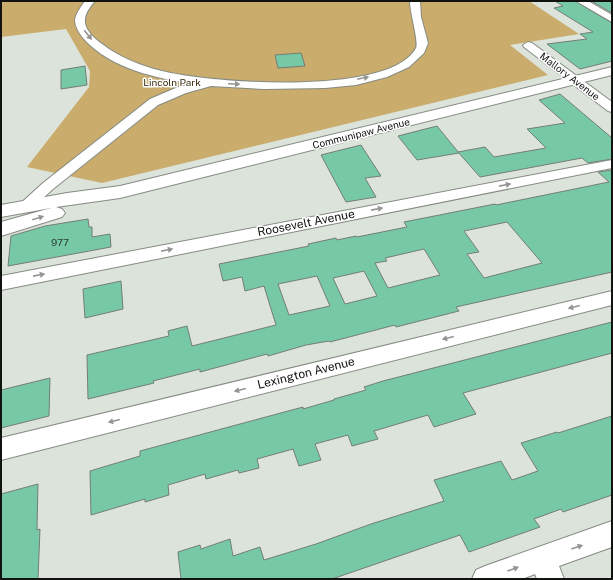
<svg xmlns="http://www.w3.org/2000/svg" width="613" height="580" viewBox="0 0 613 580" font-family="'Public Sans',sans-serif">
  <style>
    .green { fill: #caac6d }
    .building { fill: #77c9a5; stroke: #737d78; fill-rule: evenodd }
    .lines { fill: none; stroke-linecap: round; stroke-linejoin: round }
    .minor-casing { stroke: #858b83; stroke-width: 2 }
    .major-casing { stroke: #858b83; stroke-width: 2 }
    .minor { fill: #fff; fill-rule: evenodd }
    .major { fill: #fff; fill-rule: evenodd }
    .oneway { fill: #949593 }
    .labels { text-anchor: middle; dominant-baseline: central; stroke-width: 3; stroke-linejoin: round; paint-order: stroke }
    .far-street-label { font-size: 10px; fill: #111310; stroke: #fff }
    .far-park-label { font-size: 10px; fill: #3b2d0e; stroke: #fff }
    .number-label { font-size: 10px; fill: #2a4035 }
    .street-label { font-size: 12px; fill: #111310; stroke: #fff }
  </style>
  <rect width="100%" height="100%" fill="#dce3da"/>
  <polygon class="green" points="1,1 529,1 579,34 510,45 548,75 102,183 27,167 89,87 90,71 66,29 1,37"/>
  <g class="building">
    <polygon points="555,1 575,1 612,23 612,61 580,69 547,44 587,39 580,34 593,32 554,8 563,6"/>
    <polygon points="591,1 612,1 612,13"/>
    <polygon points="301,53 305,66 278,68 275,55"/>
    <polygon points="85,66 87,85 61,89 61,70"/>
    <polygon points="560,94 612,138 612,159 588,163 582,158 480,177 458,152 485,147 494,157 546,148 527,129 565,123 539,100"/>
    <polygon points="437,126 459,153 417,160 398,136"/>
    <polygon points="361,145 381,176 365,178 376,197 346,202 321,155"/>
    <path d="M 612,170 L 612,272 L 456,307 L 459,311 L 396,327 L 395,325 L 330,342 L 329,341 L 306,345 L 268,356 L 267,354 L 200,372 L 200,369 L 153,381 L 154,383 L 88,399 L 87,355 L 169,336 L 168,331 L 187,326 L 192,346 L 276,325 L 264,286 L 245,291 L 242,277 L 223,281 L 219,264 L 309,246 L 308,244 L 336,238 L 337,240 L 356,236 L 357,237 L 407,227 L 404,222 L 495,204 L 496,205 L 609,182 L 598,172 ZM 507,222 L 542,263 L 484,278 L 467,254 L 479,252 L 464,231 ZM 424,249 L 440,275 L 388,288 L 375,263 L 387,261 L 385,258 ZM 364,271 L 377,296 L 345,304 L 333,278 ZM 317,276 L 330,306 L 289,315 L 278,284 Z"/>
    <polygon points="88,219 89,227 92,227 92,237 110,234 111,247 8,266 11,236 45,226"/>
    <polygon points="121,281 123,309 85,318 83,289"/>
    <polygon points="612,322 612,353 463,393 476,414 434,427 428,415 374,431 378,439 352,446 348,435 315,444 321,460 299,466 293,449 257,459 259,468 239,473 238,470 206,479 205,474 168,485 169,495 145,502 145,499 91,515 90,471 140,456 140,451 303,407 303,409 334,400 334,399 366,390 364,387 383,381"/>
    <polygon points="50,378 49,416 1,428 1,390"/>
    <polygon points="612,416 612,495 563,512 561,509 534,519 540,527 469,552 460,535 332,579 181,579 178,552 200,545 201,549 230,539 233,556 260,547 264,560 316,544 371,524 444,501 434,480 501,461 512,480 538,471 521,443 557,432 558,433"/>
    <polygon points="38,484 37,530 40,529 38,579 1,579 1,494"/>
  </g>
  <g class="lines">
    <defs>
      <g id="minor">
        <path d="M 85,1 L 95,1 C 90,7 84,14 85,23 C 86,31 95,39 102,44 C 119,57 141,66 162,71 C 209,83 390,97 416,48 C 419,42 410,13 410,1 L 420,1 L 421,17 L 428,43 L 424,53 L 409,67 L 387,77 L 356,85 L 325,88 L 264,89 L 211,86 L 186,93 L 158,105 L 53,189 L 31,209 L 26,211 L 21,209 L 18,206 L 21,203 L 43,183 L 150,99 L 178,87 L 194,84 C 156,78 111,69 84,39 C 80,34 75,27 75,20 C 76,13 81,7 85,1 Z"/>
        <polygon points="576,1 588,1 612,15 612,22"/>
        <polygon points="528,42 532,43 612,102 612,112 608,111 524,47 523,45"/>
        <polygon points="612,160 612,168 1,290 1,276"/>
        <polygon points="612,291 612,305 1,460 1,438"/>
        <polygon points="612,521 612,547 559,566 564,579 537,579 535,574 522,579 472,579 476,570 485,566"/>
      </g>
      <polygon id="major" points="612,67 612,75 120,198 56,207 62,209 65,213 62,217 1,236 1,222 51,208 1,217 1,205 67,193 120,186"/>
    </defs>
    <use href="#minor" class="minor-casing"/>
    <use href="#major" class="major-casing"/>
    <use href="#minor" class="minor"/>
    <use href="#major" class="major"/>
  </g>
  <defs><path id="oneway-solid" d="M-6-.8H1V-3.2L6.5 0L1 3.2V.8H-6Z"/></defs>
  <g class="oneway">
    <use href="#oneway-solid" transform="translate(88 35) rotate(51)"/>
    <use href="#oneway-solid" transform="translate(363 78) rotate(-12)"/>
    <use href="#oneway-solid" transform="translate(234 84) rotate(2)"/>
    <use href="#oneway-solid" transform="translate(505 185) rotate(-11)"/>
    <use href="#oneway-solid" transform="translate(377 209) rotate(-11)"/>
    <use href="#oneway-solid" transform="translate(38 218) rotate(-17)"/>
    <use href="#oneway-solid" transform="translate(167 250) rotate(-11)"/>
    <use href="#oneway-solid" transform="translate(39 275) rotate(-11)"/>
    <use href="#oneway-solid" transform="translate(574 307) rotate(166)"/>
    <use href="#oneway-solid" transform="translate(448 338) rotate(166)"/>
    <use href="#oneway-solid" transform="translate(240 390) rotate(166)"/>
    <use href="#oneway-solid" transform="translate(114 421) rotate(166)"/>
    <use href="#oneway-solid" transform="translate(577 547) rotate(-19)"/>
    <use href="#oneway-solid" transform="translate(513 569) rotate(-20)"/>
  </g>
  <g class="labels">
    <g class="far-street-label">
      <text transform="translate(570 76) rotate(37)">Mallory Avenue</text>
      <text transform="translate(361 133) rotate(-14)">Communipaw Avenue</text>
    </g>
    <g class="far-park-label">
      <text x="172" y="82">Lincoln Park</text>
    </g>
    <g class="number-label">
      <text x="60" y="242">977</text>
    </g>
    <g class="street-label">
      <text transform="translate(306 223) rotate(-11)">Roosevelt Avenue</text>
      <text transform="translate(306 373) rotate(-14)">Lexington Avenue</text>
    </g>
  </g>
  <rect width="613" height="580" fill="none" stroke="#111310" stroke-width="4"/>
</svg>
